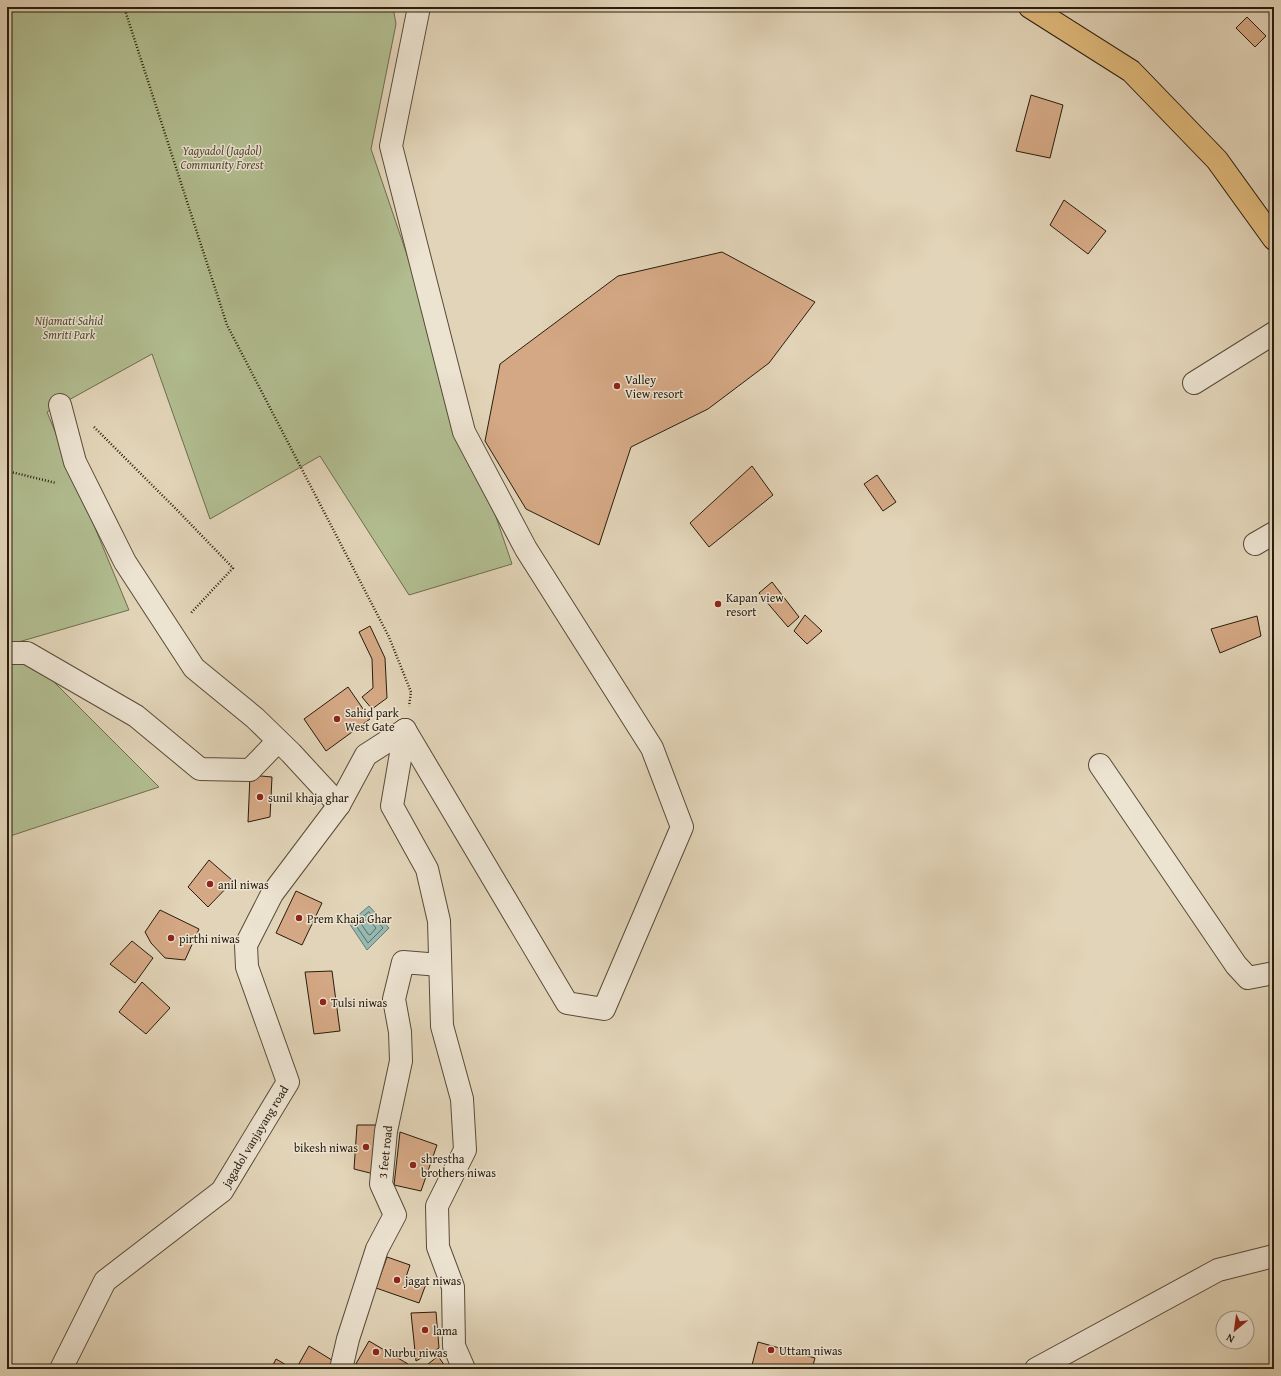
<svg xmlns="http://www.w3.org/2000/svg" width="1281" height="1376" viewBox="0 0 1281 1376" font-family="'Gentium Book Plus',serif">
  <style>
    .green { fill: #b1bd90; stroke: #6d6d4e }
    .water { fill: #95b8b1; stroke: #6a7a6f }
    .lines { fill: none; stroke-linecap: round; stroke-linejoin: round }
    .shore { stroke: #5f6a5f; stroke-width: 1 }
    .building { fill: #d4a884; stroke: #291d0d }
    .minor-casing { stroke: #574b38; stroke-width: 24 }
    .major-casing { stroke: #291d0d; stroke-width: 24 }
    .path { stroke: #291d0d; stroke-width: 2.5; stroke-dasharray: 1 2; stroke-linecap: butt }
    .minor { stroke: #ece3d1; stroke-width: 22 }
    .major { stroke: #e1ba7c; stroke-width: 22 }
    .poi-dot { fill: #8f2418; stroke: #ece3d1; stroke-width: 1.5 }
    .labels { text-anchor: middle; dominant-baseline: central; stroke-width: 3; stroke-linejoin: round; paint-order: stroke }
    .park-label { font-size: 12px; font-style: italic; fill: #524d34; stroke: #ece3d1 }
    .poi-label { font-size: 12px; fill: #291d0d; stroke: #ece3d1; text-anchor: start }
    .street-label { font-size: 12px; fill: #291d0d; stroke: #ece3d1 }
  </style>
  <rect width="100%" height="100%" fill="#e2d4b8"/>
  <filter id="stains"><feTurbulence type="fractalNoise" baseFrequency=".005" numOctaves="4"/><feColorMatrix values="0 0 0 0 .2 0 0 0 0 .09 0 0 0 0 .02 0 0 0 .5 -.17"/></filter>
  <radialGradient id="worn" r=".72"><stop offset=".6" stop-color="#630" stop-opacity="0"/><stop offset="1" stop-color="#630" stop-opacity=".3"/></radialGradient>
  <polygon class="green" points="7,7 393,7 396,24 371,149 512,564 409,595 320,456 210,519 152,354 47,412 129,610 15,643 159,787 7,837"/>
  <polygon class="water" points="369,906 389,928 367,950 349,923"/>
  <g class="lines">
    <g class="shore">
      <polygon points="369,912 383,928 368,943 355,924"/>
      <polygon points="367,919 369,920 376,928 370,935 368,934 362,925"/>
    </g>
  </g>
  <g class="building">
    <polygon points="1247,17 1266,36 1255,47 1236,28"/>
    <polygon points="1031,95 1063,105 1050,158 1016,151"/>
    <polygon points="1064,200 1106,231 1088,254 1050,225"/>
    <polygon points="722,252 815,302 769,363 708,409 631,447 599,545 526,509 485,441 500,364 618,276"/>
    <polygon points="752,466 773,495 709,547 690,523"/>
    <polygon points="877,475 896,502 883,511 864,484"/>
    <polygon points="772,582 799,617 788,627 759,593"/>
    <polygon points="805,615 822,631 807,644 794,631"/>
    <polygon points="1257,616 1261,636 1220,653 1211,629"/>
    <polygon points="370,626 385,658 387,698 372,709 362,697 373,688 372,659 359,632"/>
    <polygon points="348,687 370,719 326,751 304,719"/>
    <polygon points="250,775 272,777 270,817 248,822"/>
    <polygon points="209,860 233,881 208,907 188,887"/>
    <polygon points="296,891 322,903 302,945 276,933"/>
    <polygon points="160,910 199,929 185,960 165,958 151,943 145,932"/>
    <polygon points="132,941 153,958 135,983 110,964"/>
    <polygon points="332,971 340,1031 314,1034 305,972"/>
    <polygon points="142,982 170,1008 146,1034 119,1012"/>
    <polygon points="357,1125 377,1125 374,1174 354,1169"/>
    <polygon points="400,1132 437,1145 421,1191 394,1185"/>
    <polygon points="387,1257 410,1265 406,1277 426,1284 419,1303 376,1288"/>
    <polygon points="436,1312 439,1348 416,1361 411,1313"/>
    <polygon points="369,1341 408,1364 405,1369 353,1369"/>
    <polygon points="758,1342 815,1358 812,1369 751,1369"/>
    <polygon points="309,1346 335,1362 331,1369 296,1369"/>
    <polygon points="438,1356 447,1369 422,1369"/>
    <polygon points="276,1359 293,1369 271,1369"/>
  </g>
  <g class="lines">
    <defs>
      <g id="minor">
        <polyline points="1194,383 1274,333"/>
        <polyline points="60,405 75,462 125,562 194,668 255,718 291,753 339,805"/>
        <polyline points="1255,544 1274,533"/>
        <polyline points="7,653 27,653 136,716 200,769 250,770 278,741"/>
        <polyline points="405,730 567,1003 604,1009 682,827 652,748 526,549 464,432 391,146 419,7"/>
        <polyline points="405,730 392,806 427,869 439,921 442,1026 462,1099 465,1150 437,1206 438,1247 453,1287 454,1346 464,1369"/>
        <polyline points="1100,765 1236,965 1248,978 1274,973"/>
        <polyline points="61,1369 105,1281 222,1191 288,1082 247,967 246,945 272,894 339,805 366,755 405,730"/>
        <polyline points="341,1369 348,1339 377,1249 395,1215 381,1184 386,1131 401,1061 400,1032 394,999 403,962 440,965"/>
        <polyline points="1036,1369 1218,1270 1274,1256"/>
      </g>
      <polyline id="major" points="1030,7 1131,71 1217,160 1274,239"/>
    </defs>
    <use href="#minor" class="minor-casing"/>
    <use href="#major" class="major-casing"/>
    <g class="path">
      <polyline points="124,7 227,325 389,637 411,692 409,706"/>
      <polyline points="94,427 178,511 233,568 190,614"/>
      <polyline points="7,471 56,483"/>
    </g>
    <use href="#minor" class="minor"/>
    <use href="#major" class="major"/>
  </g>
  <g class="poi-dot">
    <circle cx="617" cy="386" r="4"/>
    <circle cx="718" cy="604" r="4"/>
    <circle cx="337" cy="719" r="4"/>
    <circle cx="260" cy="797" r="4"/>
    <circle cx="210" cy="884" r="4"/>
    <circle cx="299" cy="918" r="4"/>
    <circle cx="171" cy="938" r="4"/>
    <circle cx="323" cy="1002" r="4"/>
    <circle cx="366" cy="1147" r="4"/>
    <circle cx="413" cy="1165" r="4"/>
    <circle cx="397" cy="1280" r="4"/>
    <circle cx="425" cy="1330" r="4"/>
    <circle cx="771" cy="1350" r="4"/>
    <circle cx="376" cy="1352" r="4"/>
  </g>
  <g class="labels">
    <g class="park-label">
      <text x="222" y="150">Yagyadol (Jagdol)<tspan x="222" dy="14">Community Forest</tspan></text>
      <text x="69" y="320">Nijamati Sahid<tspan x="69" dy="14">Smriti Park</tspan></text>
    </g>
    <g class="poi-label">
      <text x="625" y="379">Valley<tspan x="625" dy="14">View resort</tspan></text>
      <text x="726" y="597">Kapan view<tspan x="726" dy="14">resort</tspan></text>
      <text x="345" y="712">Sahid park<tspan x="345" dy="14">West Gate</tspan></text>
      <text x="268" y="797">sunil khaja ghar</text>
      <text x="218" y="884">anil niwas</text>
      <text x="307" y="918">Prem Khaja Ghar</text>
      <text x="179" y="938">pirthi niwas</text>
      <text x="331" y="1002">Tulsi niwas</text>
      <text x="358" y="1147" text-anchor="end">bikesh niwas</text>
      <text x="421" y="1158">shrestha<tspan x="421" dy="14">brothers niwas</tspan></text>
      <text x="405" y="1280">jagat niwas</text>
      <text x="433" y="1330">lama</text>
      <text x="779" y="1350">Uttam niwas</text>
      <text x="384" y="1352">Nurbu niwas</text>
    </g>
    <g class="street-label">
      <text transform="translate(255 1136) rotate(-59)">jagadol vanjayang road</text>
      <text transform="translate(385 1152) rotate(-84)">3 feet road</text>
    </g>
  </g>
  <rect width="1281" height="1376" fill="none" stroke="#e2d4b8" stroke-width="24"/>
  <rect x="8" y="8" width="1265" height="1360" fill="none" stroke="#291d0d" stroke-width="2"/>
  <rect x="12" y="12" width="1257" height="1352" fill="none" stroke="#291d0d"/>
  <g transform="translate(1235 1330) rotate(209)"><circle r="19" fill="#ece3d1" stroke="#9e9483"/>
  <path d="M0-3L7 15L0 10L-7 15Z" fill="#8f2418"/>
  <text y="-6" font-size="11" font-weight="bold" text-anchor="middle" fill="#291d0d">N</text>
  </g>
  <rect width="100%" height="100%" filter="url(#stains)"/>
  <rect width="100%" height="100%" fill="url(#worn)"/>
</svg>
